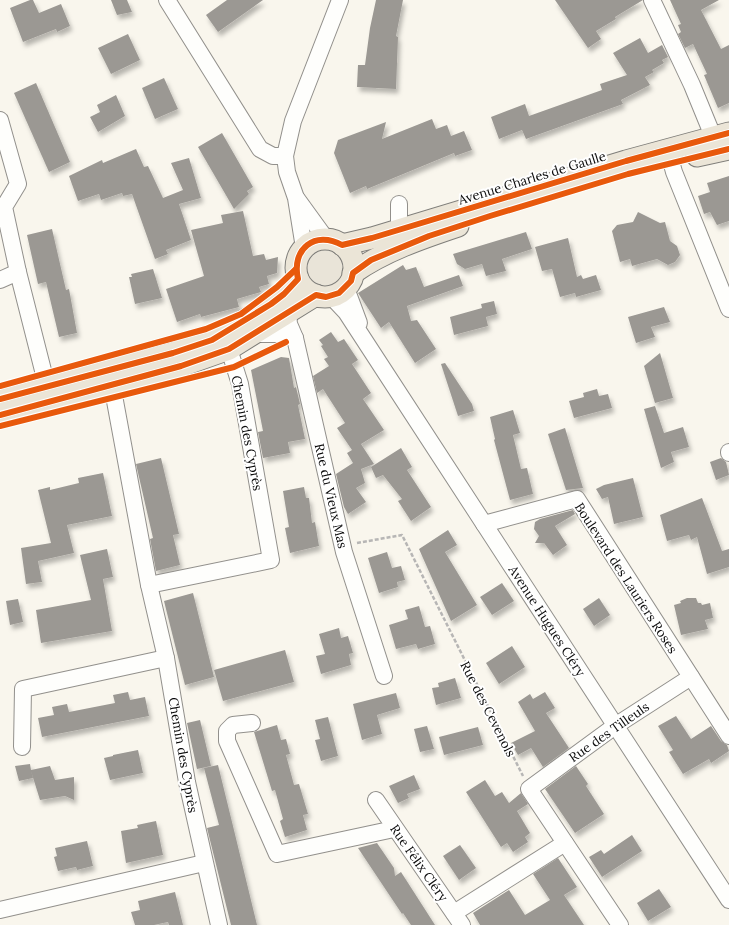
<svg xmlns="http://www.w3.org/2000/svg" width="729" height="925" viewBox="0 0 729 925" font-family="Lora,serif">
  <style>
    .plaza { fill: #e9e4d8 }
    .building { fill: #9b9893; filter: url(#shadow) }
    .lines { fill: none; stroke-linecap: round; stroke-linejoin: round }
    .minor-casing { stroke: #92908c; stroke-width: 18 }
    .major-casing { stroke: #7f7e7a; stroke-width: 23 }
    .path { stroke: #b7b6b5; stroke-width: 2.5; stroke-dasharray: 4 2; stroke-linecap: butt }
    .minor { stroke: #fefefc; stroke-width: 16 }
    .major { stroke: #ebe5d7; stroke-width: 21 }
    .cycleway-casing { stroke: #fff; stroke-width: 8 }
    .cycleway { stroke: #e8590c; stroke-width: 6 }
    .labels { text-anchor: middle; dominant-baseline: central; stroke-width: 4; stroke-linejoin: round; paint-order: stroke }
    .street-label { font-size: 13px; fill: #0a0a0a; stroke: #fff }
  </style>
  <defs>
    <filter id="shadow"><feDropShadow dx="2.5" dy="4.5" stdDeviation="2" flood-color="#0004"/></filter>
  </defs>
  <rect width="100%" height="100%" fill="#f9f6ed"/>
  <polygon class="plaza" points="326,239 348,250 354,265 346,288 339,293 307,291 302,286 296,269 300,253 310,243"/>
  <g class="building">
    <polygon points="30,0 33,0 39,13 61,4 70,26 57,32 56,29 23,42 10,8"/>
    <polygon points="111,0 127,0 132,12 117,15"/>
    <polygon points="227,0 263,0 218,32 206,15"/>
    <polygon points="376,0 403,0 396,36 398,37 396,89 357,87 358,65 365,65 370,28"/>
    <polygon points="555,0 643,0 615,17 616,19 596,31 601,39 588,48"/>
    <polygon points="670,0 719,0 701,10 721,49 729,45 729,103 718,108 704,75 707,74 693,44 685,48 678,34 681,32 678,25 681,24"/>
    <polygon points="128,34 140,60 111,74 98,48"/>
    <polygon points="640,38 648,53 662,45 668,57 662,60 664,63 652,70 654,72 645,77 650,85 621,100 623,104 526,139 522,130 499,139 491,117 525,104 529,116 602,90 600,84 627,75 613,53"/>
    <polygon points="164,78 178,109 155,119 142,88"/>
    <polygon points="36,83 70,162 49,172 14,93"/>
    <polygon points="116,95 125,116 98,132 90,117 100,112 97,105"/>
    <polygon points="432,119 436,129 447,125 451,136 464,131 472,150 455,156 454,153 367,189 366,186 350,193 334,153 338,140 386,122 382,139"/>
    <polygon points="222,133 253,187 247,191 249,194 234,209 198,147"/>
    <polygon points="136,149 144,167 148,166 163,198 183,190 171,163 189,158 201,198 179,204 191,240 166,250 168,254 155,259 132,194 123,196 122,193 101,200 99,194 78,201 69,176 102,160 103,163"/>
    <polygon points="729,176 729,221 717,225 710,212 704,214 698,196 710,192 707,183"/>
    <polygon points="243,211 253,256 264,254 266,260 278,257 277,273 267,276 269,284 259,287 261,292 237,299 239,307 201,317 200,314 177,322 166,289 204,276 191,230 223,223 221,215"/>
    <polygon points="638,212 660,223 665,222 670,241 677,246 680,255 675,262 668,265 657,259 632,266 630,259 620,262 612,231 617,225 633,222"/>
    <polygon points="52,229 66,290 69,289 77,333 59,337 46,282 38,284 27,235"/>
    <polygon points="526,232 532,249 502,259 506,271 486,276 482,264 465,269 457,264 453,254"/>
    <polygon points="568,238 577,277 581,275 583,279 596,275 601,290 576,297 575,293 560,297 552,269 542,271 535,247"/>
    <polygon points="403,265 406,270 416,267 424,287 459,275 463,286 407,306 411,321 417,320 436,349 415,363 389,322 381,328 358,293"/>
    <polygon points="153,269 162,298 135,304 129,277 132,277 131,274"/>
    <polygon points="494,301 497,314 486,317 488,326 454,335 450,317 482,308 481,304"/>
    <polygon points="664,307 670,322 651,327 655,337 636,343 628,317"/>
    <polygon points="331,332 338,342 344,339 358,360 352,364 371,393 363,399 384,430 361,444 374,464 361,469 365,483 356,488 366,502 348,514 344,507 336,474 353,463 347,453 352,450 337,428 345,423 323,389 317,393 313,376 329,366 324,359 328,357 321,346 323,345 319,340"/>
    <polygon points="660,353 673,398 655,403 644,366"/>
    <polygon points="281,357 289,358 294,388 296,387 300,404 298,405 305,439 288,442 290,453 263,458 258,432 263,431 251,370"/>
    <polygon points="445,363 472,404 474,411 458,416 441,364"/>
    <polygon points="597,389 599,396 608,394 612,408 574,418 569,401 584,397 583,393"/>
    <polygon points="655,406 664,433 683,427 689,447 671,452 674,462 661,468 644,409"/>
    <polygon points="513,410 520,433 513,435 521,469 527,468 533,494 510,500 494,440 495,439 490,417"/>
    <polygon points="565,428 583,488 566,490 548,434"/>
    <polygon points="401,448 412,467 407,470 431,507 411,521 398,501 402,499 383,475 376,478 371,467"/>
    <polygon points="161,458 179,534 173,535 180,565 156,571 150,539 153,538 136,464"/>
    <polygon points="721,458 726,462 729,475 716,480 710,462"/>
    <polygon points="103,473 112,516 67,525 74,553 38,561 42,582 26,584 21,548 51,543 38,490 50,487 50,490 79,483 78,478"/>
    <polygon points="633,478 643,517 614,524 608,497 602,499 596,489 604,485"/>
    <polygon points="304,487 306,498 309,498 312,523 315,522 319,546 290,553 285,528 289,527 283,491"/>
    <polygon points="702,498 722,551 729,549 729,567 707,574 697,537 691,540 689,535 667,541 660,515"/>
    <polygon points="573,510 575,514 555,526 567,545 553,555 544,543 535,543 539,536 534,529 535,522 540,519"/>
    <polygon points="448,530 457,545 445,552 477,605 451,621 419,549"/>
    <polygon points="107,549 113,577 103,579 112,631 41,643 36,610 91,600 80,555"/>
    <polygon points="387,552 392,568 401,566 405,580 397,582 398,587 379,593 368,558"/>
    <polygon points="502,583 514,601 492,615 480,597"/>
    <polygon points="193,593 214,677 185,685 164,601"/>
    <polygon points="599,598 610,615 594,626 583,609"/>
    <polygon points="687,598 696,598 698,603 701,603 702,605 710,603 713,618 705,620 708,629 681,635 674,605 681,603 680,601"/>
    <polygon points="18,599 23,622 10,625 6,601"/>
    <polygon points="419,606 425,627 430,626 435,644 418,649 416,644 396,649 389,625 408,619 405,610"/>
    <polygon points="339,628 341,638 348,636 353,653 349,654 351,665 321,674 316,656 325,654 319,634"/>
    <polygon points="512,646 525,667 499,684 486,663"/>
    <polygon points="285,650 294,682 223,701 214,670"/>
    <polygon points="455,678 461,698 436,705 432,688 439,687 438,683"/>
    <polygon points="128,692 130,700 145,697 149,716 42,737 38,718 54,715 52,707 67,704 69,712 115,703 113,695"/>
    <polygon points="545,692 555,708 546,713 569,748 543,767 531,748 518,755 511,743 535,731 518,702 530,694 533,699"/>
    <polygon points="396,693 400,708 377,715 382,734 362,740 353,704"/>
    <polygon points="676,716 691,739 711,726 721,741 727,745 729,751 711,763 709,759 683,774 669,752 673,750 658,726"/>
    <polygon points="328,717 338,756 321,761 315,740 320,739 315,720"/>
    <polygon points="200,720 211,766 197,769 187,723"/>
    <polygon points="277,725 281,740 286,739 290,754 286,755 294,785 299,784 308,814 303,815 307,830 285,837 280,821 283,819 275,790 272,791 254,732"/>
    <polygon points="427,726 434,749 420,752 414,729"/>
    <polygon points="478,727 483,745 444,755 439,737"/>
    <polygon points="138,750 143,773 110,780 104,758 113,756 113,755"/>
    <polygon points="30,764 31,770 50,766 55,780 74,777 74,800 65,796 40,800 31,771 33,778 19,781 15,766"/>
    <polygon points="218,765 232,822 257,925 231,925 207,828 219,825 204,768"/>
    <polygon points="576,766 588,784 586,786 604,814 575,833 545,789"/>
    <polygon points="414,775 420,789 407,794 409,798 398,803 389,786"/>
    <polygon points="485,780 495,796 502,792 509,803 521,793 528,804 517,811 530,833 525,837 528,842 513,852 507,843 501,847 466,792"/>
    <polygon points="156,821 163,855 126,863 121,831 138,828 137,825"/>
    <polygon points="632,835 642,851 602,877 589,857 601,850 604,854"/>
    <polygon points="87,841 93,866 77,870 76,867 58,871 54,857 57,856 55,848"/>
    <polygon points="377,843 394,868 395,876 401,872 435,925 411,925 403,913 402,914 358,848"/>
    <polygon points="460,845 476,868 459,880 443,856"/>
    <polygon points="558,858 577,887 564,895 584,925 480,925 473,913 509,890 525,915 550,900 533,874"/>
    <polygon points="659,889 671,907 648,921 637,903"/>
    <polygon points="175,892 183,925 169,925 168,922 154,925 135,925 131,912 140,910 138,901"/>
  </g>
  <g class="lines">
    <defs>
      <g id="minor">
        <polyline points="167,0 260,149 273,156 285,156"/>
        <polyline points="652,0 692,85 717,146"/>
        <polyline points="0,120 18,184 4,207 18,272 50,398"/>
        <polyline points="668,150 674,172 729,309"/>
        <polyline points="297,199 326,239"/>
        <polyline points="399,204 399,229"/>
        <polyline points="304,248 296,198 287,172 285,156 293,121 340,0"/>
        <polyline points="0,280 18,272"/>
        <polyline points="346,288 359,323"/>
        <polyline points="331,296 346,312 729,900"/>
        <polyline points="288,312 289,324 295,338 344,552 384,676"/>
        <polyline points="255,334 282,334 295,338"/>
        <polyline points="110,374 149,585 166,658 187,782 219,925"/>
        <polyline points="729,452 729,453"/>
        <polyline points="484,524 577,499 729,736"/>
        <polyline points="149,585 271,560 240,384 229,349"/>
        <polyline points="252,723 233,725 227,731 227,741 277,854 394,829"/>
        <polyline points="22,747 23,689 166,658"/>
        <polyline points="376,800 462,925"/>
        <polyline points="0,910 204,863"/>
        <polyline points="454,913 565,843"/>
        <polyline points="620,925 529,789 615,726 691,677"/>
      </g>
      <g id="major">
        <polyline points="697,156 729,149"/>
        <circle cx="325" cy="268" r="29"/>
        <polyline points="342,245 372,238 626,161 729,133"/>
        <path d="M 353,273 C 384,251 422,238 458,226"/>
        <polyline points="0,399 173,353 212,340 271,304 284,294 298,279"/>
        <polyline points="0,415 181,366 229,349 316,295"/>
      </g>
    </defs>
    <use href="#minor" class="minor-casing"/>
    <use href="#major" class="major-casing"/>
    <g class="path">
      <polyline points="250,360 269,351"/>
      <polyline points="357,543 402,535 523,776"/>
    </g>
    <use href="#minor" class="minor"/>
    <use href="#major" class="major"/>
    <defs>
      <g id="cycleway">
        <polyline points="0,386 206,329 241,314 277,287 296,269"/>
        <path d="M 0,399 L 173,353 L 212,340 L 271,304 L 284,294 L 298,279 C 291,249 315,230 342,245 L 372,238 L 626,161 L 729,133"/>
        <polyline points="0,415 181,366 229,349 316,295 326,297 339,293 351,281 353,273 371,260 429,236 490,216 628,174 729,149"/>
        <polyline points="0,426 234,367 286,342"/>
      </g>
    </defs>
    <use href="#cycleway" class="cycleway-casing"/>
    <use href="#cycleway" class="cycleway"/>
  </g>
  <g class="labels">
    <g class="street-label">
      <text transform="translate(532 178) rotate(-17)">Avenue Charles de Gaulle</text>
      <text transform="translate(247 433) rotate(79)">Chemin des Cyprès</text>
      <text transform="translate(331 496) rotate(77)">Rue du Vieux Mas</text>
      <text transform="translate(626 578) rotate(57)">Boulevard des Lauriers Roses</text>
      <text transform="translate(547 621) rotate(57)">Avenue Hugues Cléry</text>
      <text transform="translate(488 709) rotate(63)">Rue des Cevenols</text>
      <text transform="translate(609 732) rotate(-35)">Rue des Tilleuls</text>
      <text transform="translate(183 755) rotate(80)">Chemin des Cyprès</text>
      <text transform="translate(419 863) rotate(55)">Rue Félix Cléry</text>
    </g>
  </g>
</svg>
